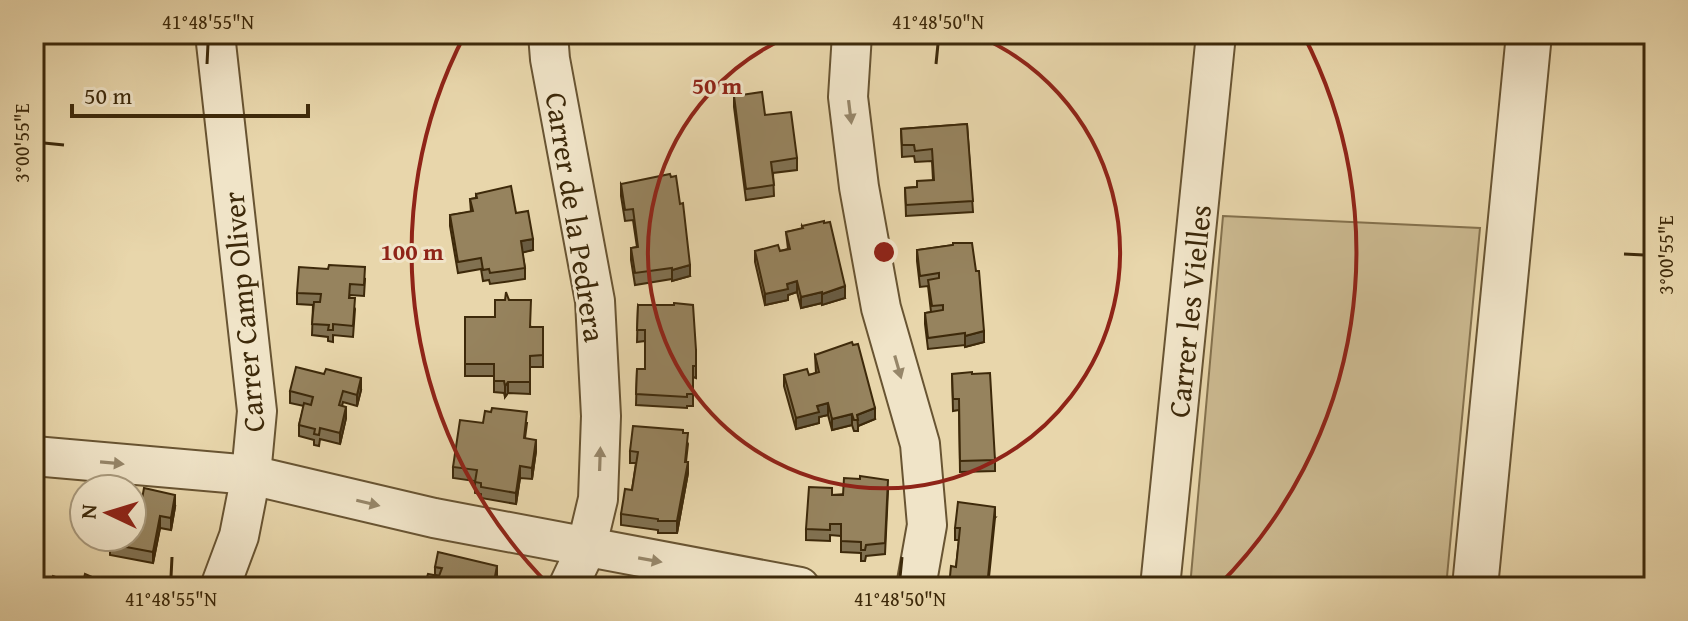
<svg xmlns="http://www.w3.org/2000/svg" width="1688" height="621" viewBox="0 0 1688 621" font-family="'Gentium Book Plus',serif">
  <style>
    .green { fill: #cbb990; stroke: #84714d; stroke-width: 2 }
    .lines { fill: none; stroke-linecap: round; stroke-linejoin: round }
    .minor-casing { stroke: #685432; stroke-width: 42 }
    .tertiary-casing { stroke: #685432; stroke-width: 48 }
    .minor { stroke: #f0e4c8; stroke-width: 38 }
    .tertiary { stroke: #f0e4c8; stroke-width: 44 }
    .wall { fill: #817151; stroke: #3d290a; stroke-width: 2 }
    .shaded-wall { fill: #695c42; stroke: #3d290a; stroke-width: 2 }
    .building { fill: #96835e; stroke: #3d290a; stroke-width: 2 }
    .oneway { fill: #968669 }
    .ticks { fill: none; stroke: #3d290a; stroke-width: 3 }
    .ring { fill: none; stroke: #8f2418; stroke-width: 4 }
    .labels { text-anchor: middle; dominant-baseline: central; stroke-width: 6; stroke-linejoin: round; paint-order: stroke }
    .street-label { font-size: 30px; fill: #3d290a; stroke: #f0e4c8 }
    .centre { fill: #8f2418; stroke: #f0e4c8; stroke-width: 4 }
    .ring-label { font-size: 24px; text-anchor: middle; font-weight: bold; fill: #8f2418; stroke: #f0e4c8; stroke-width: 6; stroke-linejoin: round; paint-order: stroke }
    .neatline { fill: none; stroke: #3d290a; stroke-width: 3 }
    .ticks-label { font-size: 20px; text-anchor: middle; fill: #3d290a }
  </style>
  <rect width="100%" height="100%" fill="#e8d6ab"/>
  <filter id="stains"><feTurbulence type="fractalNoise" baseFrequency=".0025" numOctaves="4"/><feColorMatrix values="0 0 0 0 .2 0 0 0 0 .09 0 0 0 0 .02 0 0 0 .5 -.17"/></filter>
  <radialGradient id="worn" r=".72"><stop offset=".6" stop-color="#630" stop-opacity="0"/><stop offset="1" stop-color="#630" stop-opacity=".3"/></radialGradient>
  <polygon class="green" points="1223,216 1480,228 1446,587 1190,587"/>
  <g class="lines">
    <defs>
      <g id="minor">
        <polyline points="215,34 257,411 251,475 239,536 220,587"/>
        <polyline points="548,34 550,59 595,301 601,416 598,499 586,549 568,587"/>
        <polyline points="852,34 848,97 859,187 881,308 920,444 927,525 916,587"/>
        <polyline points="34,456 251,475 434,518 800,587"/>
        <polyline points="1160,587 1216,34"/>
      </g>
      <polyline id="tertiary" points="1475,587 1529,34"/>
    </defs>
    <use href="#minor" class="minor-casing"/>
    <use href="#tertiary" class="tertiary-casing"/>
    <use href="#minor" class="minor"/>
    <use href="#tertiary" class="tertiary"/>
  </g>
  <g class="wall">
    <polygon points="734,96 765,115 797,158 797,170 773,173 774,196 746,200 734,107"/>
    <polygon points="967,124 973,212 906,216 905,188 917,187 933,180 932,161 915,162 914,156 902,157 901,129"/>
    <polygon points="621,184 690,276 672,281 672,279 635,285 631,260 631,248 637,247 633,220 625,221 621,196"/>
    <polygon points="476,194 516,213 533,250 522,252 525,268 525,279 490,284 489,280 483,281 481,269 458,273 450,226 450,215 471,212 470,199 476,198"/>
    <polygon points="802,226 845,298 822,305 822,303 801,308 797,292 788,295 788,300 765,305 755,262 755,251 780,251 788,249 786,232 802,229"/>
    <polygon points="953,245 984,342 965,347 965,345 928,349 925,324 925,313 931,312 928,286 920,287 917,261 917,250"/>
    <polygon points="365,279 364,296 350,295 349,298 355,309 353,337 333,335 333,342 328,341 328,337 312,335 313,305 297,304 297,293"/>
    <polygon points="509,300 531,327 543,327 543,367 530,367 530,394 508,393 505,397 504,393 494,392 494,376 465,376 465,317 495,317"/>
    <polygon points="638,305 696,350 696,378 693,377 693,406 687,406 687,408 636,405 637,369 645,369 645,341 637,342"/>
    <polygon points="815,355 875,419 858,426 858,431 854,431 852,425 832,430 828,415 819,417 819,423 796,429 784,386 784,375 809,375 816,373"/>
    <polygon points="952,374 972,374 995,460 995,471 960,472 959,410 953,411"/>
    <polygon points="361,390 357,406 343,402 342,406 346,418 340,444 320,439 319,446 314,445 314,440 299,436 299,425 304,406 290,403 290,391"/>
    <polygon points="483,423 527,423 525,438 536,451 532,479 520,478 516,504 481,498 481,494 475,493 475,481 453,478 453,467"/>
    <polygon points="683,433 688,444 686,462 688,473 677,533 658,533 658,530 621,525 621,514 632,490 636,463 630,463 630,451"/>
    <polygon points="888,491 885,554 866,556 865,561 861,561 861,553 841,552 841,536 830,535 830,541 806,540 806,529 832,495"/>
    <polygon points="175,507 171,530 160,528 153,563 110,555 110,544"/>
    <polygon points="995,518 956,567 959,540 955,540 955,528"/>
    <polygon points="435,567 497,578 495,587 435,575"/>
  </g>
  <g class="shaded-wall">
    <polygon points="533,239 533,250 521,253 521,241"/>
    <polygon points="690,265 690,276 672,281 672,270"/>
    <polygon points="797,281 797,292 788,295 788,300 765,305 765,294 787,284"/>
    <polygon points="845,286 845,298 822,305 822,294"/>
    <polygon points="822,292 822,303 801,308 801,297"/>
    <polygon points="984,331 984,342 965,347 965,336"/>
    <polygon points="361,378 361,390 357,406 357,395"/>
    <polygon points="508,382 508,393 505,397 505,386"/>
    <polygon points="828,403 828,415 819,417 819,423 796,429 796,418 817,406"/>
    <polygon points="346,407 346,418 340,444 340,433"/>
    <polygon points="875,408 875,419 858,426 857,415"/>
    <polygon points="852,414 852,425 832,430 832,419"/>
    <polygon points="536,440 536,451 532,479 532,468"/>
    <polygon points="688,462 688,473 677,533 677,521"/>
    <polygon points="520,466 520,478 516,504 516,493"/>
    <polygon points="175,495 175,507 171,530 171,518"/>
    <polygon points="995,507 995,518 988,587 987,587"/>
    <polygon points="160,516 160,528 153,563 153,552"/>
    <polygon points="497,566 497,578 495,587 493,587"/>
  </g>
  <g class="building">
    <polygon points="762,92 765,115 791,112 797,158 771,162 774,185 746,189 734,96"/>
    <polygon points="967,124 973,201 906,205 905,188 917,187 917,181 934,180 932,149 915,151 914,145 902,145 901,129"/>
    <polygon points="670,174 671,177 676,176 680,204 683,203 690,265 672,270 672,268 635,273 631,248 638,247 633,209 625,210 621,184"/>
    <polygon points="511,186 516,213 528,211 533,239 521,241 525,268 490,273 489,269 483,270 481,258 458,262 450,215 473,211 470,199 477,198 476,194"/>
    <polygon points="824,221 824,223 830,222 845,286 822,294 822,292 801,297 797,281 787,284 788,289 765,294 755,251 778,245 780,251 790,249 786,232 803,228 802,226"/>
    <polygon points="953,243 972,243 976,271 979,271 984,331 965,336 965,333 928,338 925,313 943,310 943,305 932,306 928,280 939,278 939,273 920,276 917,250 953,245"/>
    <polygon points="329,265 365,267 364,285 350,284 349,298 355,298 353,326 333,324 333,330 328,330 329,325 312,324 314,302 320,302 321,294 297,293 299,267 328,269"/>
    <polygon points="506,292 509,300 531,300 530,327 543,327 543,355 530,356 530,382 508,382 505,386 504,381 494,381 494,364 465,364 465,317 495,317 495,300 505,300"/>
    <polygon points="674,303 693,305 696,350 696,366 693,366 693,394 687,394 687,397 636,394 637,369 645,369 645,330 637,330 638,305 674,305"/>
    <polygon points="852,342 853,345 858,344 875,408 857,415 858,420 854,420 852,414 832,419 828,403 817,406 819,412 796,418 784,375 807,369 809,375 819,372 815,355"/>
    <polygon points="296,367 324,374 326,369 361,378 357,395 343,391 339,405 346,407 340,433 320,428 319,435 314,434 315,429 299,425 304,403 311,405 313,397 290,391"/>
    <polygon points="972,372 972,374 990,373 995,460 960,461 959,399 953,399 952,374"/>
    <polygon points="492,408 527,412 524,438 536,440 532,468 520,466 516,493 481,487 481,483 475,482 477,470 453,467 460,420 483,423 485,411 491,412"/>
    <polygon points="633,426 683,430 683,433 688,433 685,462 688,462 677,521 658,521 658,519 621,514 625,489 632,490 638,452 630,451"/>
    <polygon points="860,476 888,480 885,543 866,545 865,550 861,550 861,542 841,541 841,524 830,524 830,530 806,529 809,487 832,488 832,495 843,495 844,478 860,479"/>
    <polygon points="144,488 175,495 171,518 160,516 153,552 110,544 111,537 132,537 132,497 142,499"/>
    <polygon points="958,502 995,507 987,587 949,587 951,566 956,567 960,528 955,528"/>
    <polygon points="438,552 497,566 493,587 424,587 428,574 439,576 442,568 435,567"/>
    <polygon points="85,574 115,587 50,587 53,576 82,586"/>
  </g>
  <defs><path id="oneway-solid" d="M-6-.8H1V-3.2L6.5 0L1 3.2V.8H-6Z" transform="scale(2)"/></defs>
  <g class="oneway">
    <use href="#oneway-solid" transform="translate(850 112) rotate(83)"/>
    <use href="#oneway-solid" transform="translate(898 367) rotate(74)"/>
    <use href="#oneway-solid" transform="translate(600 459) rotate(-88)"/>
    <use href="#oneway-solid" transform="translate(112 463) rotate(5)"/>
    <use href="#oneway-solid" transform="translate(368 503) rotate(13)"/>
    <use href="#oneway-solid" transform="translate(650 560) rotate(10)"/>
  </g>
  <path class="ticks" d="M 207,64 L 208,44M 936,64 L 938,44M 44,143 L 64,145M 1624,254 L 1644,255M 171,577 L 172,557M 900,577 L 902,557"/>
  <g class="ring">
    <path d="M976 35A236 236 0 1 1 792 35"/>
    <path d="M550 586A472 472 0 0 1 465 34M1303 34A472 472 0 0 1 1218 586"/>
  </g>
  <g class="labels">
    <g class="street-label">
      <text transform="translate(576 217) rotate(81)">Carrer de la Pedrera</text>
      <text transform="translate(1189 311) rotate(-84)">Carrer les Vielles</text>
      <text transform="translate(243 312) rotate(-95)">Carrer Camp Oliver</text>
    </g>
  </g>
  <circle cx="884" cy="252" r="12" class="centre"/>
  <g class="ring-label">
    <text x="717" y="94">50 m</text>
    <text x="412" y="260">100 m</text>
  </g>
  <rect width="1688" height="621" fill="none" stroke="#e8d6ab" stroke-width="88"/>
  <g transform="translate(108 513) rotate(274)"><circle r="38" fill="#f0e4c8" stroke="#a8997c" stroke-width="2"/>
  <path d="M0-6L14 30L0 20L-14 30Z" fill="#8f2418"/>
  <text y="-12" font-size="22" font-weight="bold" text-anchor="middle" fill="#3d290a">N</text>
  </g>
  <path d="M72 104v12h236v-12" fill="none" stroke="#3d290a" stroke-width="4"/>
  <text x="84" y="104" font-size="24" fill="#3d290a" stroke="#f0e4c8" stroke-width="6" paint-order="stroke">50 m</text>
  <rect x="44" y="44" width="1600" height="533" class="neatline"/>
  <g class="ticks-label">
    <text x="208" y="29">41°48'55"N</text>
    <text x="938" y="29">41°48'50"N</text>
    <text transform="translate(22 143) rotate(-90)" y="7">3°00'55"E</text>
    <text transform="translate(1666 255) rotate(-90)" y="7">3°00'55"E</text>
    <text x="171" y="606">41°48'55"N</text>
    <text x="900" y="606">41°48'50"N</text>
  </g>
  <rect width="100%" height="100%" filter="url(#stains)"/>
  <rect width="100%" height="100%" fill="url(#worn)"/>
</svg>
